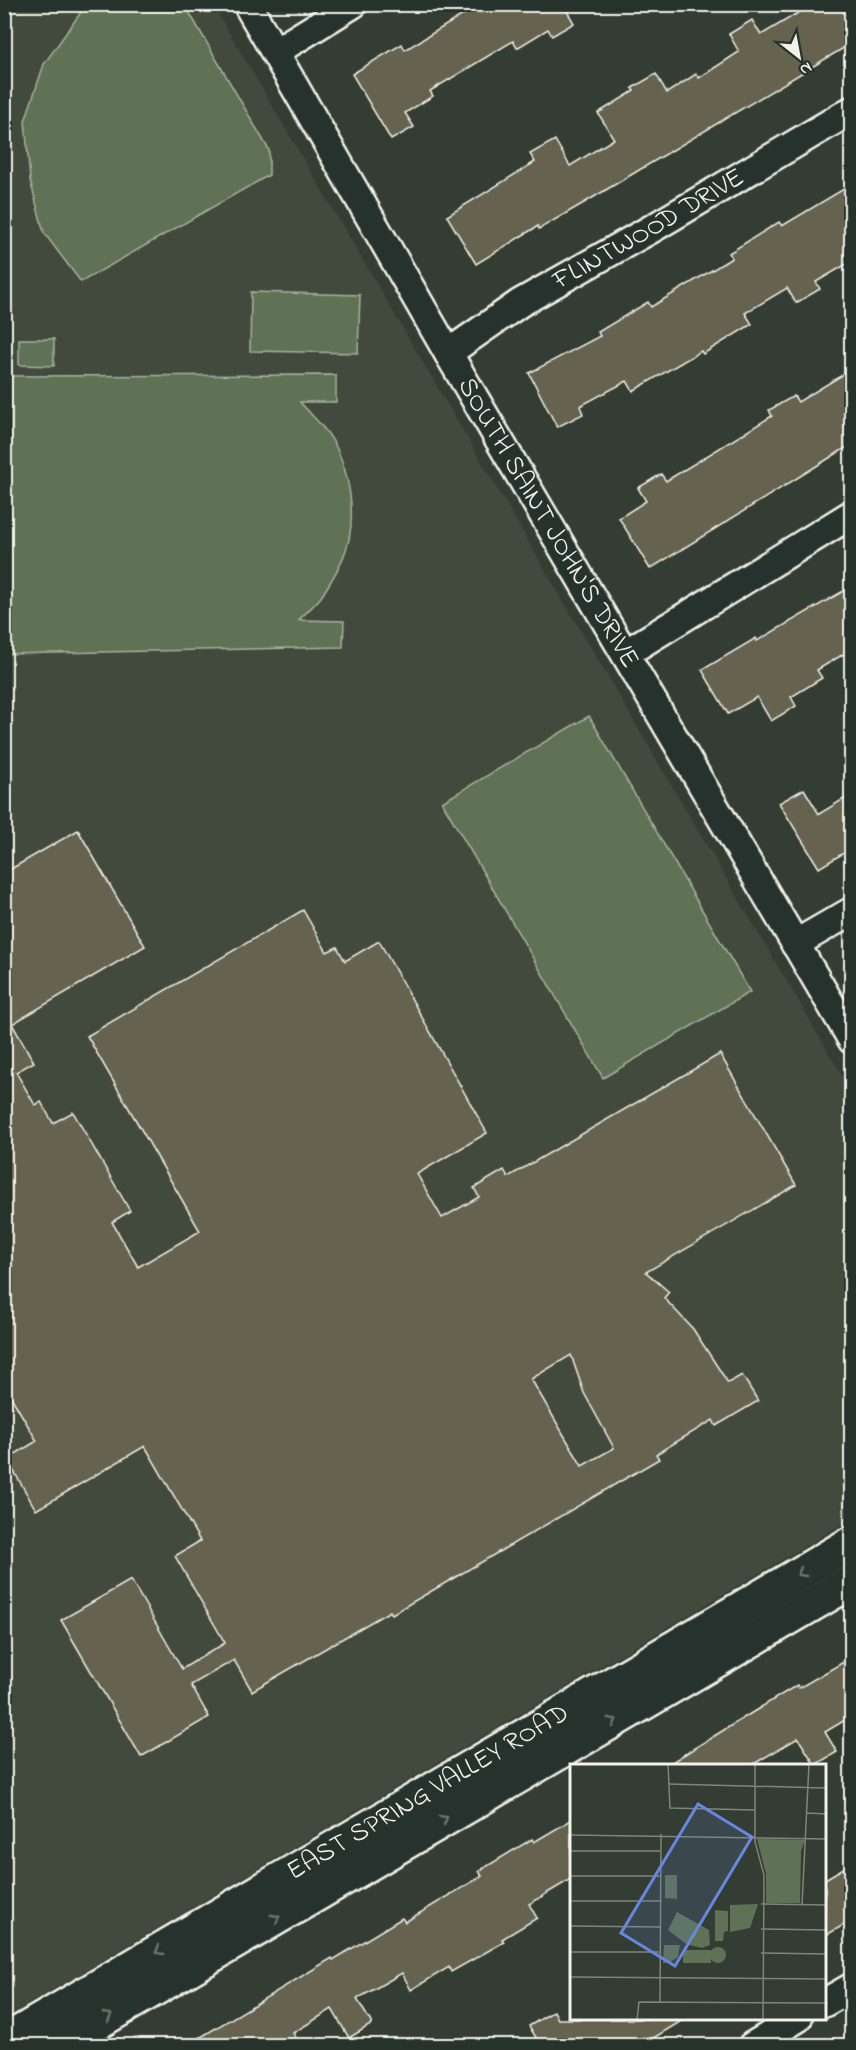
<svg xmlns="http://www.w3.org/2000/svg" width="856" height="2050" viewBox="0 0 856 2050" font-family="'Indie Flower',sans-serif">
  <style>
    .built { fill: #42483c }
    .green { fill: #5f7255; stroke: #aab29e; stroke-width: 1.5 }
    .building { fill: #65634f; stroke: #f4f1e8; stroke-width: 1.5; fill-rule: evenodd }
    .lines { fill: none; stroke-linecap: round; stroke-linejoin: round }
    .street-casing { stroke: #f4f1e8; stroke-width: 32 }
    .secondary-casing { stroke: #f4f1e8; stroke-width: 38 }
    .street { stroke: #26332d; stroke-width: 27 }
    .secondary { stroke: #26332d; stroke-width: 33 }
    .oneway { stroke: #6e766e }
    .labels { text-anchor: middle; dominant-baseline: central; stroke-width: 5; stroke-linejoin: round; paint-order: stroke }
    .street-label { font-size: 27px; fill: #f4f1e8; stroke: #26332d }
    .inset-road { fill: none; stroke: #80857c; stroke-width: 1.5 }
    .view { fill: #6887de; fill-opacity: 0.15; stroke: #6887de; stroke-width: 3 }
    .inset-edge { fill: none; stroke: #f4f1e8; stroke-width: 3 }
  </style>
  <rect width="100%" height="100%" fill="#333d34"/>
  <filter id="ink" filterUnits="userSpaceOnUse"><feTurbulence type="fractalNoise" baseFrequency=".0167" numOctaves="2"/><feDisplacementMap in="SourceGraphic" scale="12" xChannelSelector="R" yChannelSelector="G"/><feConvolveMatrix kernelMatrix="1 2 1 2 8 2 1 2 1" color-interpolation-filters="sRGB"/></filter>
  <g filter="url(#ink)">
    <polygon class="built" points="4,5 213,5 852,1092 851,1519 12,2014 4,2002"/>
    <g class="green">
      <polygon points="86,5 185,5 269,150 269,175 81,282 44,233 30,180 25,121 44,64"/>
      <polygon points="251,292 360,295 358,353 250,351"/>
      <polygon points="19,339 54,339 54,366 19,365"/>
      <path d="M 336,375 L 336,402 L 300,402 C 313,417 329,431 337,449 C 349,475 355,510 349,539 C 345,559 332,580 321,597 C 315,605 306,612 299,620 L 344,621 L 343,647 L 5,654 L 5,376 Z"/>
      <polygon points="589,716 750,992 603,1078 442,802"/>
    </g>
    <g class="building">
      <polygon points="481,4 563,4 574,23 552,36 548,29 517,48 513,41 430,91 433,96 405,113 414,127 391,140 352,74 402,44 405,50"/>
      <polygon points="813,4 852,4 852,43 589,200 539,229 538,226 476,264 447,216 535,162 530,154 555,140 570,166 614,139 598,113 634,91 632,88 656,74 667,93 696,74 699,78 739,52 729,34 752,20 761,35"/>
      <polygon points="852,184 852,261 816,282 820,289 796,303 787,288 745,313 752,324 703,354 701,351 633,391 627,381 580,406 583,414 557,427 529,373 600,336 598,332 648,302 651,307 732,258 729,253 779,222 782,226"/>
      <polygon points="852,369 852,444 650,569 619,518 646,501 638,488 661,474 666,481 772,416 769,410 794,396 798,402"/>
      <polygon points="852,586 852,649 817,670 822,678 791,697 796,706 771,721 757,697 728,714 702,670 756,638 757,641"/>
      <polygon points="804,789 819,814 852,794 852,848 819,868 779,803"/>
      <path d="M 78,830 L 145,946 L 12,1024 L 34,1062 L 16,1072 L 35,1105 L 41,1102 L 53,1123 L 73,1112 L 130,1211 L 112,1222 L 138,1267 L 200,1231 L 87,1036 L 303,910 L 327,952 L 337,947 L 345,961 L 379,941 L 487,1133 L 417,1174 L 442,1218 L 479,1197 L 474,1188 L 504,1170 L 508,1177 L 720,1054 L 796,1185 L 646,1272 L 669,1292 L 664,1298 L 693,1329 L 728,1383 L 742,1375 L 758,1401 L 716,1426 L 713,1420 L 656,1454 L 659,1459 L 392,1614 L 390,1611 L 252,1691 L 234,1660 L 191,1685 L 209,1717 L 141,1757 L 61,1620 L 131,1580 L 182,1669 L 225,1643 L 175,1556 L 200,1541 L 145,1446 L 36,1510 L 7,1459 L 37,1441 L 4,1385 L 4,873 ZM 571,1355 L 584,1393 L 614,1448 L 582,1466 L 531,1379 Z"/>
      <polygon points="852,1657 852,1716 825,1732 837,1752 815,1765 798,1738 752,1765 667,1765 797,1685 799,1688"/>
      <polygon points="571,1820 571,1879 529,1904 537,1918 502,1939 504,1942 451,1972 449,1967 411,1990 402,1973 357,1999 372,2024 349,2038 332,2009 293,2033 301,2046 186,2046 332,1958 333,1960 402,1918 405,1922 482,1876 479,1871 532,1839 534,1842"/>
      <polygon points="852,1863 852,1920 825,1936 825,1879"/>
      <polygon points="554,2011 558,2019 685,2019 640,2046 541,2046 529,2026"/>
    </g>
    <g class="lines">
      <defs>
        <g id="street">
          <path id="s1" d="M 247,4 L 448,353 L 852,1040"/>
          <polyline points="275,52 353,4"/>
          <path id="s2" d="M 448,353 L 520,303 L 653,228 L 852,110"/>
          <polyline points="626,653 852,514"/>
          <polyline points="795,944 852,911"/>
          <polyline points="824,2003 852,1987"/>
          <polyline points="752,2046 798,2018"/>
        </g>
        <g id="secondary">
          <path id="s3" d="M 4,2042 L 852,1543"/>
          <polyline points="57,2046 852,1581"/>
        </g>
      </defs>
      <use href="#street" class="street-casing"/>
      <use href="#secondary" class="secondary-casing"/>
      <use href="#street" class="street"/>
      <use href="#secondary" class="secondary"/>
    </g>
    <defs><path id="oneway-chevron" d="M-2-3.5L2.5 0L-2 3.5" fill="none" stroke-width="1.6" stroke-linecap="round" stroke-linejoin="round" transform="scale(1.5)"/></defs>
    <g class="oneway">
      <use href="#oneway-chevron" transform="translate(801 1573) rotate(150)"/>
      <use href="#oneway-chevron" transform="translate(613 1721) rotate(-30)"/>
      <use href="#oneway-chevron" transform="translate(444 1819) rotate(-30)"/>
      <use href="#oneway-chevron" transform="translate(276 1918) rotate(-30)"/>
      <use href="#oneway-chevron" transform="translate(159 1951) rotate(149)"/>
      <use href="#oneway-chevron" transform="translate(108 2016) rotate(-30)"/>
    </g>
  </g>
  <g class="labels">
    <g class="street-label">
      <text stroke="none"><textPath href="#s2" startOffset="236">FLINTWOOD DRIVE</textPath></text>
      <text stroke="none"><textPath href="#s1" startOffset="600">SOUTH SAINT JOHN'S DRIVE</textPath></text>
      <text stroke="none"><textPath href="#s3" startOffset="492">EAST SPRING VALLEY ROAD</textPath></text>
    </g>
  </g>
  <g transform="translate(570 1764)">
    <rect width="256" height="256" fill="#333d34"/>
    <path d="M 187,75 L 235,76 L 231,87 L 230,139 L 196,139 L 196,110 ZM 95,111 L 107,111 L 107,135 L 95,134 ZM 188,140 L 180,164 L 160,168 L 160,141 ZM 145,146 L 158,147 L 158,167 L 154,168 L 153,177 L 145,177 ZM 107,148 L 139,166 L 140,181 L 132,184 L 116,180 L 98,166 ZM 94,181 L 110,181 L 108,193 L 99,199 L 93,199 ZM140 191a8 8 0 1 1 16 0a8 8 0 1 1-16 0ZM 113,186 L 141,186 L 141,199 L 113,199 Z" fill="#5f7255"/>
    <path class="inset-road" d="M 98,0 L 100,44 L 185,46M 185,0 L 185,78 L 194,111 L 193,256M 98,20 L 257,24M 237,49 L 257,50M 0,71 L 257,75M 0,87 L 90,87M 0,112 L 90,112M 0,137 L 90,137M 191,140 L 257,141M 232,141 L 239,0M 0,162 L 90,163M 191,165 L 257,166M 0,188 L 89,188M 191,189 L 257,190M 0,213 L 257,215M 90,238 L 91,70M 67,256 L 69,238 L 257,239"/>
    <path class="view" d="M 128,40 L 182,73 L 105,202 L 51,169 Z"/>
    <rect width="256" height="256" class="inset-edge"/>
  </g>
  <rect width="856" height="2050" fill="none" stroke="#26332d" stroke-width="24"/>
  <rect x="12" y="12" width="832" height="2026" fill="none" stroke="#f4f1e8" stroke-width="2" filter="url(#ink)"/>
  <g transform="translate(799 57) rotate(149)" stroke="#26332d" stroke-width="4.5" paint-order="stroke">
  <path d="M0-4.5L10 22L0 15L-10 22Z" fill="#f4f1e8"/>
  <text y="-9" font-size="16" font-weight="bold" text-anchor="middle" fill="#f4f1e8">N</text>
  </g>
</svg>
